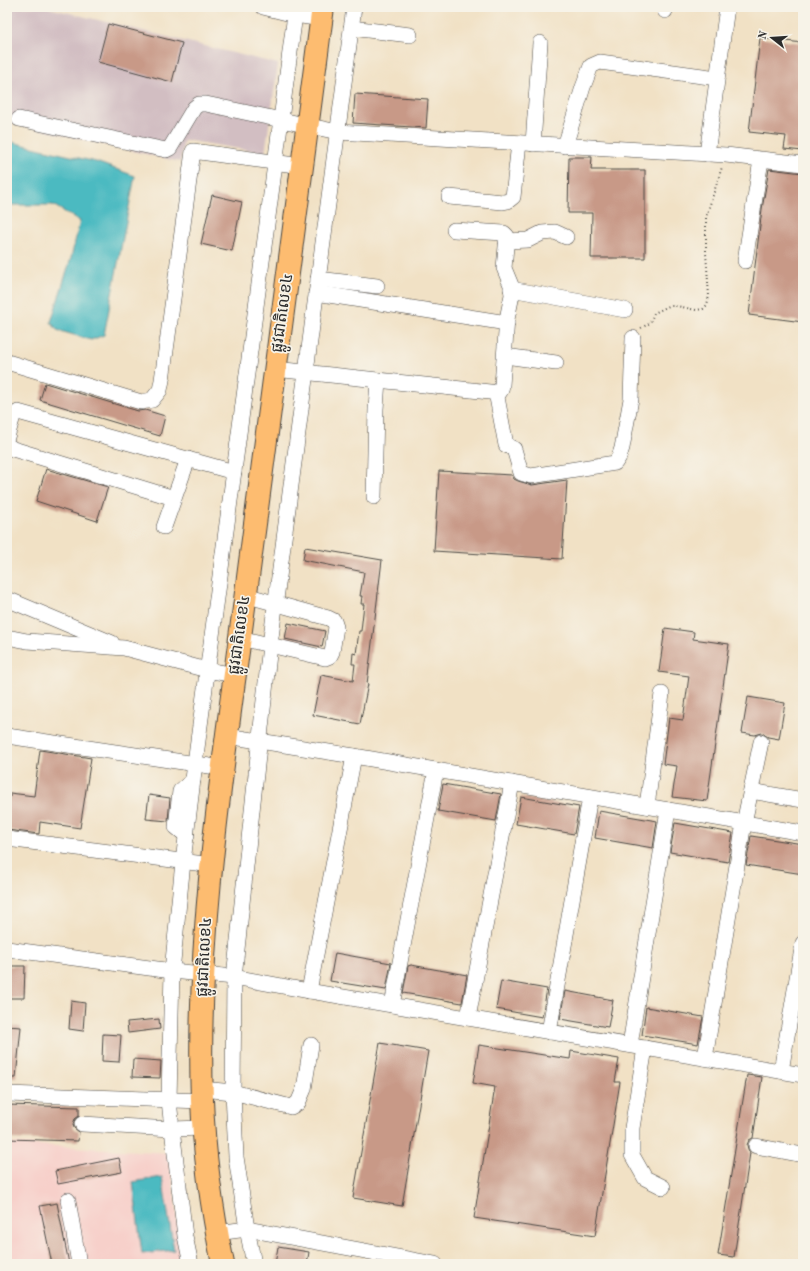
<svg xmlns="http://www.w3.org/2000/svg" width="810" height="1271" viewBox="0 0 810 1271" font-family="'Old Standard TT','Noto Sans Khmer',serif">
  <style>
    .built { fill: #f7d0ca }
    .industrial { fill: #d2bec2 }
    .water { fill: #4bbac1; stroke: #3b7276 }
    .building { fill: #c89987 }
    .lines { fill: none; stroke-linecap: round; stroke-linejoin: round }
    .minor-casing { stroke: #494642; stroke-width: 16 }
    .highway-casing { stroke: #494642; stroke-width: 24 }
    .path { stroke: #494642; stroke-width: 2; stroke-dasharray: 1 3; stroke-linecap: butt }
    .minor { stroke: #fff; stroke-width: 15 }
    .highway { stroke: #fdbc6f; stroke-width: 22 }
    .labels { text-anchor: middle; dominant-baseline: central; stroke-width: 3.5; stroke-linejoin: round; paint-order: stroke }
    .street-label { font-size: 16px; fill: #2b2b2b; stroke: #f7f3e8 }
  </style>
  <rect width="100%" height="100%" fill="#f7f3e8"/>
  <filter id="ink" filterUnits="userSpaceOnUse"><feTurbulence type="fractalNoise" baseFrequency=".025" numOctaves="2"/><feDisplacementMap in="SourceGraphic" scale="8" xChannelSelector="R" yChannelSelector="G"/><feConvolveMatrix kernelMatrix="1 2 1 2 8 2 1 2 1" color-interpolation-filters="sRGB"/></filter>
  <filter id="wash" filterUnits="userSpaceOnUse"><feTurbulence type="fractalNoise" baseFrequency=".012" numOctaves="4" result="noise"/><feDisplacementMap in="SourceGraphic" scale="16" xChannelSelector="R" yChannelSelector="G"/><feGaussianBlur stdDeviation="0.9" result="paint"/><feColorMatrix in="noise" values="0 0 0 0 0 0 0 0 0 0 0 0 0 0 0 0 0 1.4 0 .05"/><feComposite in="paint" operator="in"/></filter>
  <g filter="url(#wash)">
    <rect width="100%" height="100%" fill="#f1e1c5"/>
    <polygon class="built" points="7,1143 169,1153 183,1264 7,1264"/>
    <polygon class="industrial" points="7,7 45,7 278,64 265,153 184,140 180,162 7,122"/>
    <g class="water">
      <polygon points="7,141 96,162 135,176 104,335 91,340 57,330 51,322 71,258 80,221 53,205 7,205"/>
      <polygon points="162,1177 174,1250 142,1254 133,1182"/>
    </g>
    <g id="blocks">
      <g class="building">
        <polygon points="108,24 182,43 172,82 98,62"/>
        <polygon points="760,38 803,43 803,151 784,149 786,136 749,132"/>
        <polygon points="355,94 428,99 426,128 353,123"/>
        <polygon points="569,157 592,157 591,170 645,170 645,258 591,258 592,213 568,213"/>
        <polygon points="769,169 803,173 803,322 749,315 762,209"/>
        <polygon points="212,195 242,202 232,251 201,244"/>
        <polygon points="45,383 138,411 145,410 165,416 160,436 40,400"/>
        <polygon points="46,469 108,487 97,521 36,501"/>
        <polygon points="439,471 512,475 514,479 518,481 532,485 567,480 562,559 434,551"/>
        <polygon points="305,547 382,560 367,684 368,684 360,724 313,715 321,675 353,681 355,664 352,664 353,653 356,654 359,631 361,631 364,604 361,604 362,596 360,596 364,572 303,560"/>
        <polygon points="288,623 325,631 322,647 285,639"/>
        <polygon points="665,628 694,632 693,639 729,644 707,801 672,797 677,766 663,764 669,718 683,720 689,676 659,672"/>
        <polygon points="748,697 785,703 779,739 768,737 762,733 755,735 742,733"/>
        <polygon points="40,750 91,758 80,828 40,822 39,834 7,830 7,797 10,797 10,793 34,796"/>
        <polygon points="443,784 501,794 496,821 438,811"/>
        <polygon points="149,795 170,798 168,821 146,819"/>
        <polygon points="521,797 579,807 574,834 516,824"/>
        <polygon points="599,811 657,821 653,848 595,838"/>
        <polygon points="675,823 733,833 728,862 670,852"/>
        <polygon points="751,836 803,844 803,874 746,865"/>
        <polygon points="335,953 391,963 386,990 330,981"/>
        <polygon points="411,965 467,975 462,1003 403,993 408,966"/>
        <polygon points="7,966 25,966 24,998 7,998"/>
        <polygon points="501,981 547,989 542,1017 496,1009"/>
        <polygon points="565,991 613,1000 608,1027 560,1019"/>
        <polygon points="71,1001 85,1003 83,1031 69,1029"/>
        <polygon points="646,1007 703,1017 698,1044 642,1035"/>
        <polygon points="159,1019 160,1029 128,1033 127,1022"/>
        <polygon points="7,1026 21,1027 16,1078 7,1078"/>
        <polygon points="103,1034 121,1035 119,1062 102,1061"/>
        <polygon points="380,1043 428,1051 402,1206 353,1198"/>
        <polygon points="479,1045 570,1059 571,1051 619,1059 615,1082 620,1082 595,1236 474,1218 495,1087 473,1083"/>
        <polygon points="133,1059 161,1061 160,1078 132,1077"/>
        <polygon points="747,1075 762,1077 753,1138 749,1140 747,1145 748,1149 750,1153 734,1257 718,1255"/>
        <polygon points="7,1105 79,1107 79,1116 75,1119 73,1124 74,1128 79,1132 78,1141 7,1139"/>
        <polygon points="119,1158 122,1172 58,1184 55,1171"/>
        <polygon points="57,1203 69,1264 52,1264 40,1206"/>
        <polygon points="278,1247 309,1252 307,1264 275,1264"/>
      </g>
    </g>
  </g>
  <g filter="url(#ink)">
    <use href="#blocks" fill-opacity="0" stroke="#494642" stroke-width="1"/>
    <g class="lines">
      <defs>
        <g id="minor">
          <polyline points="263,7 295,15 322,19"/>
          <polyline points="665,11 666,7"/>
          <polyline points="351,28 410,35"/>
          <polyline points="19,119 166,150 170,148 194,108 199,104 206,104 338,132 726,155 803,164"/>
          <polyline points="533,144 540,43"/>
          <polyline points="565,146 583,87 591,66 600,62 717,78"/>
          <polyline points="707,154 727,7"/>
          <polyline points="449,197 503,202 508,201 513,197 519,143"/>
          <polyline points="506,241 528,240 542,233 555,232 566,237"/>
          <polyline points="745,261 761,160"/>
          <polyline points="318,279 377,286"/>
          <polyline points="511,289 625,310"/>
          <polyline points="316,293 507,323"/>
          <polyline points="505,356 556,363"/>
          <polyline points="7,362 141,402 152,400 160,390 162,380 193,151 302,166"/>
          <polyline points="275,369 499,393 501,390 502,385 507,319 512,295 511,285 504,268 507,236 504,233 454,230"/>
          <polyline points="496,392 506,445 514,449 521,473 531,476 615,463 619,457 622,448 631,399 633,338"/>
          <polyline points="7,437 13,416 18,412 234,472"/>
          <polyline points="7,445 13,449 174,498"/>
          <polyline points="374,497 376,409 378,380"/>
          <polyline points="164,527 188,459"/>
          <polyline points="7,599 112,643"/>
          <polyline points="7,637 27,641 124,648 207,670 235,675"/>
          <polyline points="240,638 325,658 330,656 332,652 336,627 334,621 328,618 245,595"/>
          <polyline points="7,736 223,768"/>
          <polyline points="227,736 354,756 803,833"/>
          <polyline points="751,791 803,800"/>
          <polyline points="647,806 662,694"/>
          <polyline points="187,836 176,827 180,791 193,780"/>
          <polyline points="7,839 212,865"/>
          <polyline points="7,949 172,971 234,977 309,991 803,1075"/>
          <polyline points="309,991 354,756"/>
          <polyline points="392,1005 436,770"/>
          <polyline points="468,1018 512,783"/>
          <polyline points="549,1032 590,797"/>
          <polyline points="630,1045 668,810"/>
          <polyline points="645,1048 632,1128 632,1155 645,1178 663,1187"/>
          <polyline points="705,1058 744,823 761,742"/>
          <polyline points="781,1071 803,943"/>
          <polyline points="202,1089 233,1092 291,1107 298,1103 304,1089 311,1045"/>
          <polyline points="7,1094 202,1101"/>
          <polyline points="82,1124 172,1129 204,1128"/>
          <polyline points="756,1146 803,1155"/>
          <polyline points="68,1200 79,1264"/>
          <polyline points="217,1233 247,1229 435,1264"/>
          <polyline points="191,1264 185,1236 172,1129 169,1100 172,971 183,862 195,763 296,7"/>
          <polyline points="254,1264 247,1229 236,1157 233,1092 234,977 270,645 354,7"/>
        </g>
        <path id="highway" d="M 223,1264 C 212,1210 204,1155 202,1100 C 196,933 223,765 245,600 C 271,402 297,205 323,7"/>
      </defs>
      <use href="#minor" class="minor-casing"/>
      <use href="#highway" class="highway-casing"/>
      <polyline class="path" points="641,328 650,323 654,313 669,306 677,306 696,310 703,309 707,305 709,296 706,253 706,217 722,167"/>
      <use href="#minor" class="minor"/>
      <use href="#highway" class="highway"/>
    </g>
  </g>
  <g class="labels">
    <g class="street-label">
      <text transform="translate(283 313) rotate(-82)">ផ្លូវជាតិលេខ៤</text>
      <text transform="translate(240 635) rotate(-82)">ផ្លូវជាតិលេខ៤</text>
      <text transform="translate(205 957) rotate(-87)">ផ្លូវជាតិលេខ៤</text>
    </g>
  </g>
  <rect width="810" height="1271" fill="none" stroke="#f7f3e8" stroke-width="24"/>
  <g transform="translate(772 38) rotate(287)" stroke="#f7f3e8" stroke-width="3" paint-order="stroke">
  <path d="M0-3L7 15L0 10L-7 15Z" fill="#2b2b2b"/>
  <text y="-6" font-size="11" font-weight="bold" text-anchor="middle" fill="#2b2b2b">N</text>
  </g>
</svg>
